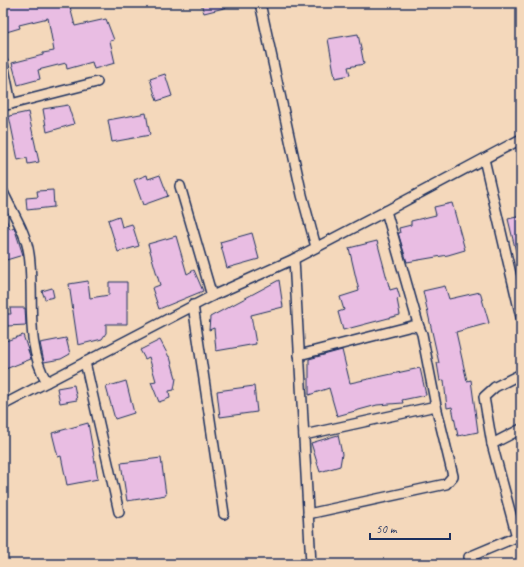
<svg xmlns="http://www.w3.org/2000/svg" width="524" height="567" viewBox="0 0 524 567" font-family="Caveat,sans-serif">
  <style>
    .building { fill: #e9bde3; stroke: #1b2f5e }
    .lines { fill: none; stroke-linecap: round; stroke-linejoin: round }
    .street-casing { stroke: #1b2f5e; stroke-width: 12 }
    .street { stroke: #f4d8bb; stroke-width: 9 }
  </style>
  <rect width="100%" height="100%" fill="#f4d8bb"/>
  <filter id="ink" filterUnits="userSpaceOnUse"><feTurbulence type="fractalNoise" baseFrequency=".025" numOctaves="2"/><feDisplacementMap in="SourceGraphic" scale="8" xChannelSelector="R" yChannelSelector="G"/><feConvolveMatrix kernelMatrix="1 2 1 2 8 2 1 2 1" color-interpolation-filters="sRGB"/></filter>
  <g filter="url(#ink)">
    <g class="building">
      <polygon points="17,3 69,3 75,26 106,19 114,40 110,41 115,63 94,69 92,62 67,69 66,63 38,70 40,79 18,85 12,63 43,55 43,53 54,51 48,18 19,25 20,28 3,33 3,7"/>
      <polygon points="201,3 231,3 232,6 204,13"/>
      <polygon points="358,34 364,64 348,67 350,75 335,78 328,39"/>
      <polygon points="165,74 172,96 157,101 150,79"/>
      <polygon points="68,105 74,124 47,132 43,109"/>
      <polygon points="28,112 39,162 28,164 27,158 18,160 9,116"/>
      <polygon points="146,113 150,135 112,142 108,120"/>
      <polygon points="147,175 148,179 160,175 168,196 143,205 134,180"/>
      <polygon points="53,190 54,207 27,210 26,198 38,197 37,191"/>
      <polygon points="452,203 465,250 448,255 407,262 398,233 400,233 399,228 411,225 411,221 436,215 434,207"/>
      <polygon points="3,212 10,229 14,227 23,255 3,261"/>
      <polygon points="119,216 122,227 132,224 139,246 118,252 108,220"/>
      <polygon points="521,216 521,259 518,260 508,219"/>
      <polygon points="252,233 259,259 227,268 220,242"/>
      <polygon points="176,236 187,274 194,270 203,291 159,309 152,288 160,285 148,244"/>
      <polygon points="377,241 390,290 397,288 400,298 397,299 400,315 343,330 338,312 344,310 340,297 359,291 349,248"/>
      <polygon points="279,280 283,307 251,315 256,344 216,351 214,328 209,330 210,317"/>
      <polygon points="88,281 90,298 109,295 109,282 127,282 127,324 106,324 106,333 102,339 78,345 69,284"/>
      <polygon points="445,286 449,299 480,292 489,323 456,332 467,381 471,380 478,432 458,436 452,407 447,408 444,380 440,381 437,363 439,363 423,291"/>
      <polygon points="52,288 54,297 45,299 42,291"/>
      <polygon points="10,308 25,308 26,325 7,326 6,314 11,314"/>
      <polygon points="23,335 31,359 3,370 3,342"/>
      <polygon points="66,338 70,354 61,359 44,362 40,343"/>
      <polygon points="160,340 169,357 170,357 176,378 174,390 169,391 170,398 159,402 151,382 156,381 149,357 145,359 140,350"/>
      <polygon points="342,350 350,383 420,368 426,395 402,400 403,403 377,405 337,416 329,388 309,395 309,359"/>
      <polygon points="126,381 134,413 115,419 106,387"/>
      <polygon points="74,385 77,400 60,403 57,388"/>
      <polygon points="254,386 257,412 220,417 217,391"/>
      <polygon points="88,423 98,479 67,485 61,456 58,457 52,433"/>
      <polygon points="338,435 342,454 340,466 320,472 311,443"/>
      <polygon points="161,458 166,495 127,501 121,463"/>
    </g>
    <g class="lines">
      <defs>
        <g id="street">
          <polyline points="260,3 302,195 316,247"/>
          <polyline points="3,63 11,104"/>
          <polyline points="3,106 97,82"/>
          <polyline points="484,159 521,317"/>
          <polyline points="180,186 212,296"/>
          <path d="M 3,192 C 12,212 26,232 29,254 C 35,295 24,345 47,382"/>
          <polyline points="386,211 419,327"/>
          <polyline points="294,259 311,564"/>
          <polyline points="193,305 224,514"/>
          <polyline points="299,355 412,326 419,327 422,334 436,406 453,476 446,484 308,514"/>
          <polyline points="85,362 119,512"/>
          <polyline points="3,405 212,296 294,259 386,211 521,139"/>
          <polyline points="304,435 436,406"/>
          <polyline points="492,444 521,429"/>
          <polyline points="517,537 492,444 484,397 495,387 521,374"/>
          <polyline points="471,564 469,557 521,535"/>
        </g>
      </defs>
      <use href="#street" class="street-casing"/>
      <use href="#street" class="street"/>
    </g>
  </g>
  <rect width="524" height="567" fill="none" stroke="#f4d8bb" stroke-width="16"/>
  <rect x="8" y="8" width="508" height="551" fill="none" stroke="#1b2f5e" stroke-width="1.5" filter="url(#ink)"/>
  <path d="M370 533v6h80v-6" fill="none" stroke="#1b2f5e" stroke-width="2"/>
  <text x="376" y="533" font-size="12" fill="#1b2f5e" stroke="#f4d8bb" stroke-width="3" paint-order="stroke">50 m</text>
</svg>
